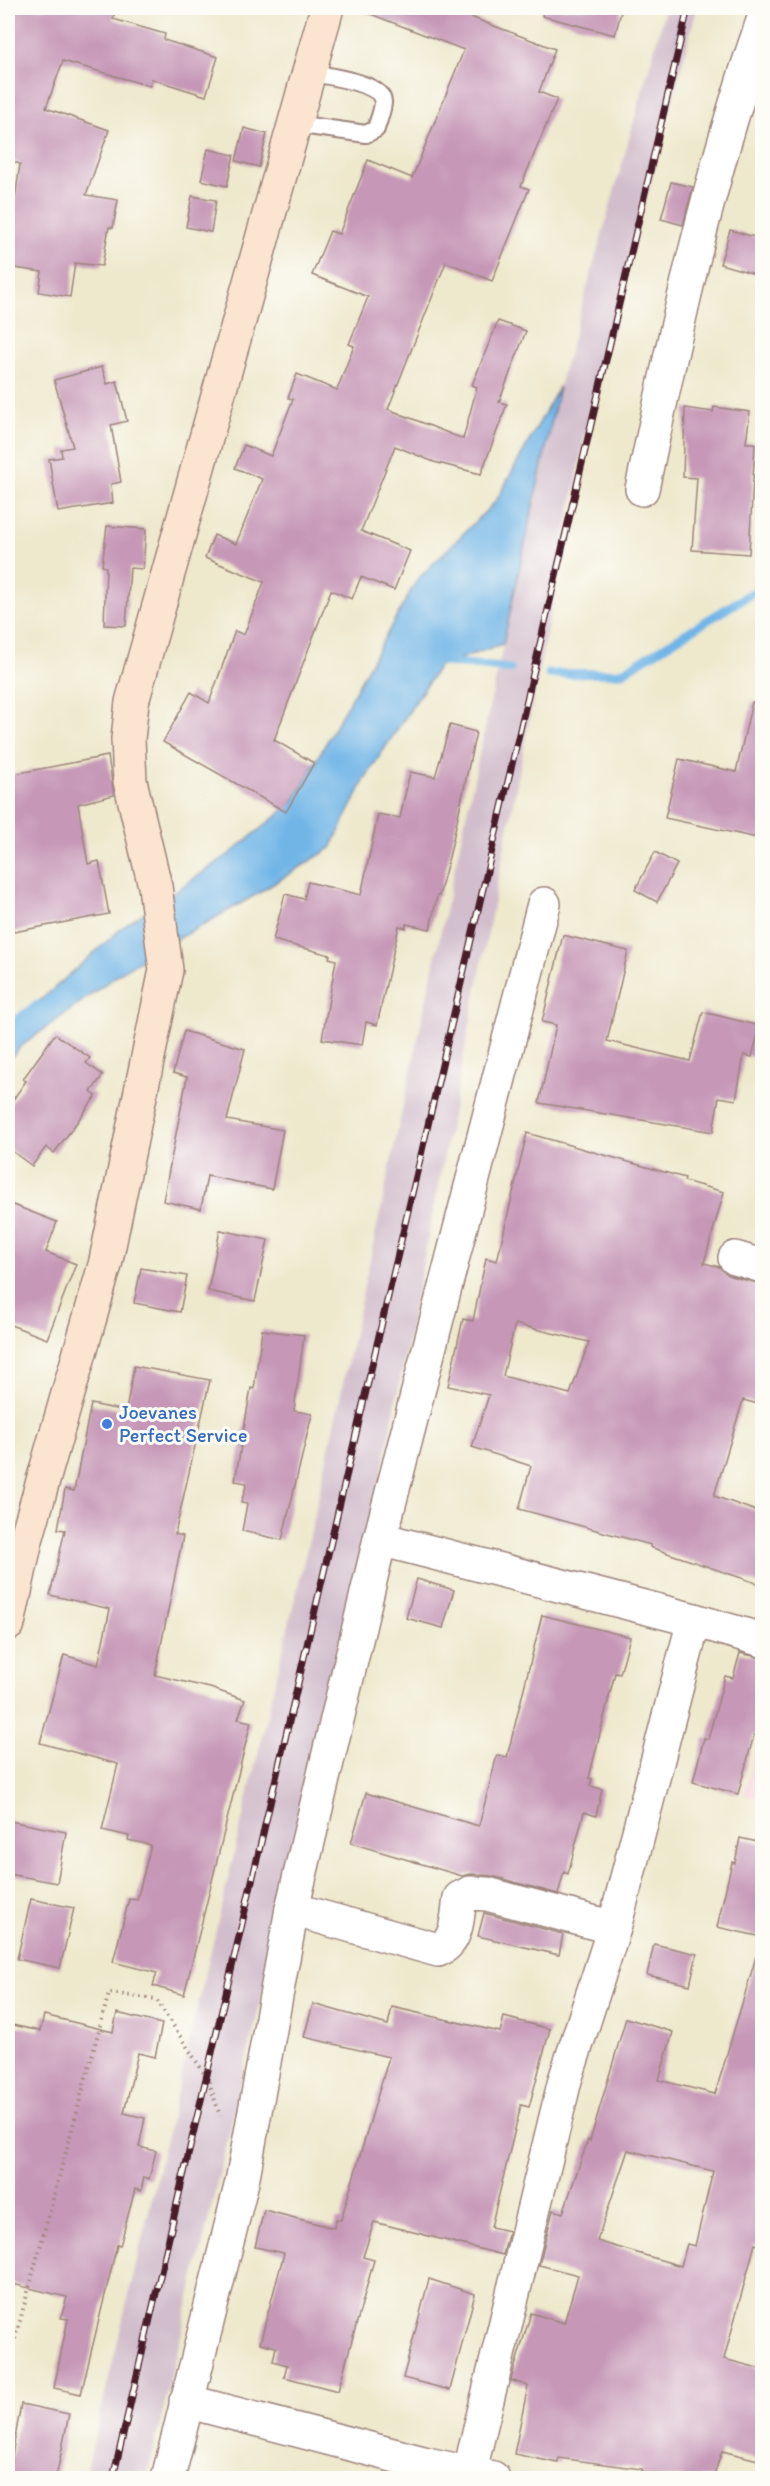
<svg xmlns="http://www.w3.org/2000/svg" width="770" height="2486" viewBox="0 0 770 2486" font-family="Itim,sans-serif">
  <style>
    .built { fill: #f5cfdb }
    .industrial { fill: #d1bdcc }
    .water { fill: #71b5e7; stroke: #5e6a89; stroke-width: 1.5 }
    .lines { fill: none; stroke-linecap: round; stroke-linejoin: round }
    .stream { stroke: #71b5e7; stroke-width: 9 }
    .building { fill: #c697b7; fill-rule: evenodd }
    .lane-casing { stroke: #9c847c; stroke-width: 20 }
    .street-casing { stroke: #9c847c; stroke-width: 36 }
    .secondary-casing { stroke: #9c847c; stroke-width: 36 }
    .path { stroke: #9c847c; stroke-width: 4; stroke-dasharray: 1.5 4.5; stroke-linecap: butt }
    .lane { stroke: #fff; stroke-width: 16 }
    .street { stroke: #fff; stroke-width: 33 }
    .secondary { stroke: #fce5d0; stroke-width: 33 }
    .rail-casing { stroke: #4a1f2b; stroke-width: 7 }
    .rail { stroke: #fdfcf7; stroke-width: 4.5; stroke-dasharray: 14; stroke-linecap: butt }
    .shop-dot { fill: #3f7fe0; stroke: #fdfcf7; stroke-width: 2 }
    .labels { text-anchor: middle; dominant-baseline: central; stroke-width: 6; stroke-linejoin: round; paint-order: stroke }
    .shop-label { font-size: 20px; fill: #366cbe; stroke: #fdfcf7; text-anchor: start }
  </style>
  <rect width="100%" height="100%" fill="#fdfcf7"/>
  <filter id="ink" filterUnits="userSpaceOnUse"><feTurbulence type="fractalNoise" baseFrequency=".0167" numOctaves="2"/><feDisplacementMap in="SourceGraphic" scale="12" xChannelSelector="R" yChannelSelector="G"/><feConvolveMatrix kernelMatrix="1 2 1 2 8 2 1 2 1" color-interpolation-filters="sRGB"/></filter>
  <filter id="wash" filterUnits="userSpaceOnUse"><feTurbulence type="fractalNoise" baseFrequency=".008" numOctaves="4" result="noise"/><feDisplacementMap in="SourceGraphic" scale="24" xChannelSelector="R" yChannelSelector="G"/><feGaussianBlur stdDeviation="1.35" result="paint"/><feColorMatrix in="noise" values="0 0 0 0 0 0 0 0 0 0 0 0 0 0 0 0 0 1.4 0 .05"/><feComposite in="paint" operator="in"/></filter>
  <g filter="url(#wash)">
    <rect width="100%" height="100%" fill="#eee8cc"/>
    <polygon class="built" points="758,1739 762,1740 762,1799 744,1795"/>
    <polygon class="industrial" points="666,8 697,8 589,415 363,1570 147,2478 85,2478 310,1536 559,387"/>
    <polygon class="water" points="559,387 503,644 439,666 367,775 331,848 257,894 127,968 19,1048 8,1061 8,1029 123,927 231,853 293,802 417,580 496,501"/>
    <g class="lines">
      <g class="stream">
        <polyline points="438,661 510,669"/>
        <polyline points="549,674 621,673 762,587"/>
        <polyline points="8,1026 38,1005"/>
      </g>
    </g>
    <g id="blocks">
      <g class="building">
        <polygon points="8,8 116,8 113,19 165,34 164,40 218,57 206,96 152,79 150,86 63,61 46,108 109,130 86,195 118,200 113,228 109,227 102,266 75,263 70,297 39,292 42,272 8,267 8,247 20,164 8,160"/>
        <polygon points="360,8 447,8 555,49 539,92 557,99 521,186 529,189 492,281 446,262 388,409 463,439 477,387 472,385 498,321 526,331 499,402 507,404 481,474 434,462 395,446 361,531 410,551 394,590 361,577 352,599 331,590 274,740 314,763 286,812 163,742 191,692 209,703 235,631 244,635 264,582 205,558 214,535 236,544 262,479 235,468 244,445 271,456 293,399 288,398 297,374 337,390 354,346 349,344 368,297 312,275 330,231 339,234 368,160 412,178 464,50 360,10"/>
        <polygon points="543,8 622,8 615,35 542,16"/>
        <polygon points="244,128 267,134 259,167 236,161"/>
        <polygon points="208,149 234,155 227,186 201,180"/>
        <polygon points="671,182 693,187 683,225 661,219"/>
        <polygon points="192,196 216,200 211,232 186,227"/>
        <polygon points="730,230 762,239 762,276 720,264"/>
        <polygon points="102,367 107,384 117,381 127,421 111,425 121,482 111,484 113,503 58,512 49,459 62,457 61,449 73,447 54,380"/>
        <polygon points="714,407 750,412 746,443 755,443 749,554 692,550 697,478 683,477 685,408 713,412"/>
        <polygon points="107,526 146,529 143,569 130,568 126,626 104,625 106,567 102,566"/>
        <polygon points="752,702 762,703 762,839 665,818 679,759 736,772"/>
        <polygon points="450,725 476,732 451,849 439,896 437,896 430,929 406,924 406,928 399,926 377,1025 366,1022 362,1045 322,1039 336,960 329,958 330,955 273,940 285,894 304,899 308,882 361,895 378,814 400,818 410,772 435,777"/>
        <polygon points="108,756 114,795 78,804 88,864 99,861 109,914 8,933 8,775"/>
        <polygon points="655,852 677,864 657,902 635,890"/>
        <polygon points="563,935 628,951 607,1041 690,1061 703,1012 760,1026 752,1057 744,1055 736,1100 719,1097 713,1132 539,1103 556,1025 542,1022"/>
        <polygon points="184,1031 245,1049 227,1120 283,1130 272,1189 207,1176 201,1209 163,1201 187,1077 173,1073"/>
        <polygon points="55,1034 90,1058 86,1063 103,1075 91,1092 96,1096 72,1129 54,1153 46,1147 32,1166 8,1148 8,1107 26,1081 23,1079"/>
        <path d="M 527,1133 L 685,1178 L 684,1181 L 724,1192 L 704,1263 L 719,1267 L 730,1276 L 762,1284 L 762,1405 L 743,1400 L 714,1496 L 762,1513 L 762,1585 L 650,1547 L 651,1545 L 519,1509 L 531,1466 L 472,1447 L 489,1395 L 448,1386 L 463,1319 L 473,1321 L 486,1258 L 497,1261 ZM 515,1324 L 589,1342 L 570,1394 L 503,1376 Z"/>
        <polygon points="8,1203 57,1222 46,1252 76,1264 47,1339 8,1324"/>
        <polygon points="220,1230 268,1240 255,1301 208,1291"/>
        <polygon points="141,1268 187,1276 180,1312 134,1303"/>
        <polygon points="262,1330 304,1335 294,1411 312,1414 282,1540 242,1531 247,1504 241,1503 247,1483 235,1481 251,1388 254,1389"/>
        <polygon points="134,1366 210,1380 175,1534 183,1536 155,1675 210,1688 245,1700 238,1719 251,1722 184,1995 153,1986 157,1973 113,1962 129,1899 137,1900 151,1845 128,1840 129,1836 102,1830 118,1764 40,1743 64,1655 98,1665 110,1609 50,1595 65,1530 58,1529 65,1489 74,1491 91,1404 126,1411"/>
        <polygon points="417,1579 454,1590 443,1628 406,1618"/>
        <polygon points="542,1615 630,1637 620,1674 615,1673 589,1778 592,1779 590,1786 602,1789 596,1816 584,1812 568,1874 564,1872 558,1894 492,1876 471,1874 462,1876 351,1843 366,1793 479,1826 497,1755 507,1757"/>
        <polygon points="740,1653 762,1658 762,1717 758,1736 754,1735 738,1794 693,1782 704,1738 708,1739 725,1676 733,1678"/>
        <polygon points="10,1821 66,1832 57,1883 8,1874 8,1835"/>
        <polygon points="740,1838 762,1843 762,1937 717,1927 732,1862 735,1863"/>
        <polygon points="31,1899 74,1908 60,1968 17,1959"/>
        <polygon points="484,1913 563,1934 559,1955 478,1936"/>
        <polygon points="654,1944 697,1954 690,1985 647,1975"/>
        <path d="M 756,1957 L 762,1958 L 762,2246 L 755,2244 L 724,2359 L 762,2369 L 762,2461 L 722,2451 L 713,2478 L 639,2478 L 642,2469 L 559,2458 L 558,2463 L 514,2454 L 528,2386 L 511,2380 L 531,2313 L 564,2323 L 578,2275 L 539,2265 L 553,2210 L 563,2213 L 588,2140 L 590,2141 L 626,2018 L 673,2032 L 659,2080 L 715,2094 ZM 628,2150 L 713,2171 L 695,2246 L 687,2244 L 681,2266 L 597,2241 Z"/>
        <polygon points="313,2004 388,2025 392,2007 500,2032 504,2017 550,2029 529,2107 521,2105 491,2227 509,2231 503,2255 374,2222 363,2257 374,2260 338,2391 284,2377 287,2365 273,2361 276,2347 260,2343 284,2253 255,2247 264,2210 334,2228 336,2219 341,2220 389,2057 304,2037"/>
        <polygon points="117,2013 162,2024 155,2057 138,2053 124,2113 145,2118 139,2147 156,2151 149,2179 144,2177 141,2191 135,2189 120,2246 117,2245 81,2394 54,2388 68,2319 61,2318 67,2297 8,2283 8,2046 12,2025 40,2031 44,2015 113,2032"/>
        <polygon points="429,2279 475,2294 450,2390 403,2378"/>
        <polygon points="21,2404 69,2414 56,2478 8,2478"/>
      </g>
    </g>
  </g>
  <g filter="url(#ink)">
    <use href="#blocks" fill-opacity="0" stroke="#9c847c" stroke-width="1.5"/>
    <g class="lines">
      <defs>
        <path id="lane" d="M 294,124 L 366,134 L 376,129 C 378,121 383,110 383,102 C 382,82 325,76 309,72"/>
        <g id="street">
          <path d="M 642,489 C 675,332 709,175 762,24"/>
          <polyline points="735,1258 762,1266"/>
          <polyline points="380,1539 694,1620 762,1640"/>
          <path d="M 292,1909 L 438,1950 C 458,1941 457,1918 460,1898 L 470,1893 L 487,1894 L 614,1928"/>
          <polyline points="186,2401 427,2464 493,2478"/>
          <polyline points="469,2474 565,2080 614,1928 694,1620"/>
          <polyline points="168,2478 242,2182 292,1909 380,1539 544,904"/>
        </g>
        <polyline id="secondary" points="8,1624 26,1540 105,1265 166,970 155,886 130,781 128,739 132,702 327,8"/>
      </defs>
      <use href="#lane" class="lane-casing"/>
      <use href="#street" class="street-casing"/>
      <use href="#secondary" class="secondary-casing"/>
      <polyline class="path" points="15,2339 109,1993 156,1999 208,2079 220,2116"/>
      <use href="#lane" class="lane"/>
      <use href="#street" class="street"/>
      <use href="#secondary" class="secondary"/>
      <defs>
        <polyline id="rail" points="113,2478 688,8"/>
      </defs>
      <use href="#rail" class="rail-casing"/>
      <use href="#rail" class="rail"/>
    </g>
  </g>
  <circle class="shop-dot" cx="107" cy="1424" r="6"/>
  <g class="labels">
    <g class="shop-label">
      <text x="119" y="1412">Joevanes<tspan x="119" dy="23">Perfect Service</tspan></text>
    </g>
  </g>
  <rect width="770" height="2486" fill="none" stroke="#fdfcf7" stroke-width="30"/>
</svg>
